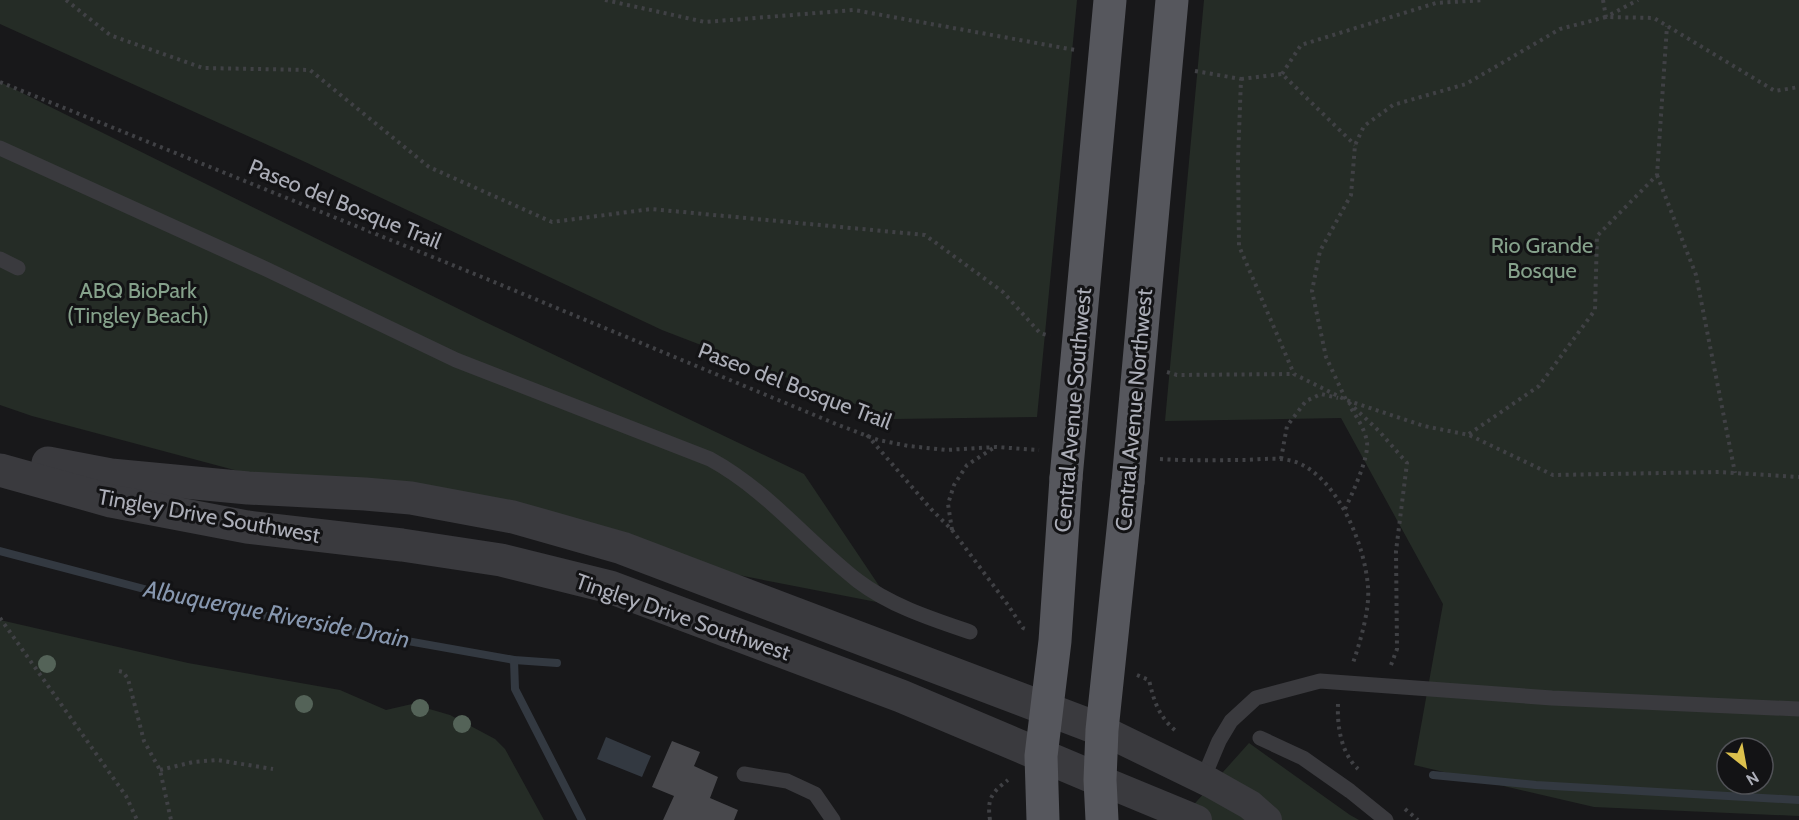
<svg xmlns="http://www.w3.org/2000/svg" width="1799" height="820" viewBox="0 0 1799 820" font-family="Cabin,sans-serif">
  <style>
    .green { fill: #252c26; fill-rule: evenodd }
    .water { fill: #333941 }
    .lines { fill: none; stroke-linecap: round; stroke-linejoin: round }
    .stream { stroke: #333941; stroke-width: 8 }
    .building { fill: #48484c }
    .path { stroke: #404145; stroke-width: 4; stroke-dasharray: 3 4.5; stroke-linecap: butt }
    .service { stroke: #3a3a3e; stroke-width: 15 }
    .minor { stroke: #3a3a3e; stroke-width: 30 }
    .tertiary { stroke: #3a3a3e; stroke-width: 33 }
    .primary { stroke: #56575d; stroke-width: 33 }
    .primary-bridge { stroke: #56575d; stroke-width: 33 }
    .tree { fill: #546358 }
    .labels { text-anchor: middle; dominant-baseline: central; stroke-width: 6; stroke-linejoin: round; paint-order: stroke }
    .street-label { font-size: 22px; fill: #acaeb8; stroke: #131315 }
    .park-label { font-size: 22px; fill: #85a18b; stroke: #131315 }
    .water-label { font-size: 24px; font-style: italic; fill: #8797af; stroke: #131315 }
  </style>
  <rect width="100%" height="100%" fill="#18181a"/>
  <g class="green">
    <polygon points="0,0 1077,0 1037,417 894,419 662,330 303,161 0,24"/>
    <path d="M 1204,0 L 1799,0 L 1799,816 L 1594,807 L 1414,765 L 1443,604 L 1341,418 L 1165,421 ZM 1727,748 L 1763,748 L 1763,784 L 1727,784 Z"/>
    <polygon points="0,82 481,320 804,474 892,605 328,495 32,416 0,405"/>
    <polygon points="0,620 188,663 340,690 386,710 412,704 450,715 495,739 505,749 544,820 0,820"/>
    <polygon points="1249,743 1350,815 1359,820 1180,820"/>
  </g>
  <polygon class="water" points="606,737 651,756 642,777 597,759"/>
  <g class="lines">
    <g class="stream">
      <polyline points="0,551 205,605 514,660 557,663"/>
      <polyline points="514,660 515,689 582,820"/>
      <polyline points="1433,775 1536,785 1799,800"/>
    </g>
  </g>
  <polygon class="building" points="672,741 700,752 694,766 718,777 710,798 738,810 734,820 663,820 674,796 652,787"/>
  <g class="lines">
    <g class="path">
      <polyline points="66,0 110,35 203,68 310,70 429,167 552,222 651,209 925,235 1003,292 1040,333 1050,336"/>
      <polyline points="605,0 705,22 854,10 1075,50"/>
      <polyline points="1603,0 1606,17 1638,0"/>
      <polyline points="1195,71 1241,79 1238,160 1239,246 1294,374 1346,400 1424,426 1469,435 1553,475 1719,472 1799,477"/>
      <polyline points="1282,74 1301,45 1436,3 1484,0"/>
      <polyline points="1241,79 1282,74 1355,145"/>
      <polyline points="0,82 482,277 836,424 878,440 909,446 946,450 996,447 1039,450"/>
      <polyline points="1657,175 1696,275 1735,473"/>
      <polyline points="1167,372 1177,375 1294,374"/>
      <polyline points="1469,434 1539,386 1595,310 1597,236 1657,175 1667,26"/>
      <polyline points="867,435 931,509 952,530 1008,605 1023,628 1028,630"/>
      <path d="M 1160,459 C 1189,461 1218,460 1246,460 C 1263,459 1281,457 1296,462 C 1338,478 1365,545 1368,587 C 1370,610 1360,642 1353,663"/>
      <polyline points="1281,459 1287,426 1306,401 1321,394 1338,398"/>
      <path d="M 1345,509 C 1352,494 1369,458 1367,442 C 1365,429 1356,416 1349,405"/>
      <polyline points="952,530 948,504 954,485 967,465 995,447"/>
      <polyline points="0,618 126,796 137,820"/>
      <polyline points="1391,665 1397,649 1396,551 1407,463 1379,431 1346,400 1326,357 1312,291 1320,251 1351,195 1355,145 1364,126 1393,105 1466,84 1560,29 1606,17 1654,18 1775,91 1799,87"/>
      <polyline points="119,671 123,672 128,679 144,741 160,770 171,820"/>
      <path d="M 1137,675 L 1149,680 C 1154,702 1159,717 1177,732"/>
      <path d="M 1338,704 C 1337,726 1341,753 1358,769"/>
      <polyline points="160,770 193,762 217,760 273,769"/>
      <polyline points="1405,809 1418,820"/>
      <path d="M 990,820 C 987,799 991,793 1008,780"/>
    </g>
    <g class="service">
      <path d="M 0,148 L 266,269 L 456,360 L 710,459 C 767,490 807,541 858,581 C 891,606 932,619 970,632"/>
      <polyline points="0,259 18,268"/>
      <polyline points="1260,738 1303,758 1350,791 1386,820"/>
      <polyline points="744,774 787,781 815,794 833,820"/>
      <polyline points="1203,779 1219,741 1231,721 1256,698 1320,681 1552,698 1799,709"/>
    </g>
    <g class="minor">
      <polyline points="1102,730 1211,783 1250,805 1267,820"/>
      <polyline points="1100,780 1197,820"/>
    </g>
    <g class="tertiary">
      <polyline points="48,463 111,475 248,488 365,494 411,498 513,517 622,548 1102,730"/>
      <polyline points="0,470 111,501 247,527 402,545 501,560 610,587 901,696 1100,780"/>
    </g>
    <g class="primary">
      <polyline points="1043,820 1041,756 1055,641 1066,478"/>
      <polyline points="1102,820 1100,780 1102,730 1128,482"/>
    </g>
    <g class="primary-bridge">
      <polyline points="1066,478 1110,0"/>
      <polyline points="1128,482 1172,0"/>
    </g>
  </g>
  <g class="tree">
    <circle cx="47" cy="664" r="9"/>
    <circle cx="304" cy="704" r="9"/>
    <circle cx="420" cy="708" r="9"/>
    <circle cx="462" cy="724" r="9"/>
  </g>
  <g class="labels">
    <g class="street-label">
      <text transform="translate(345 204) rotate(22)">Paseo del Bosque Trail</text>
      <text transform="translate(795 386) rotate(21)">Paseo del Bosque Trail</text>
      <text transform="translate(1073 410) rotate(-85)">Central Avenue Southwest</text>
      <text transform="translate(1134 410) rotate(-85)">Central Avenue Northwest</text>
      <text transform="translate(209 516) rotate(10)">Tingley Drive Southwest</text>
      <text transform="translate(683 617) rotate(19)">Tingley Drive Southwest</text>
    </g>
    <g class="park-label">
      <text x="1542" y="245">Rio Grande<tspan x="1542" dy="25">Bosque</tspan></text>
      <text x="138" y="290">ABQ BioPark<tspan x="138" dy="25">(Tingley Beach)</tspan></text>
    </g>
    <g class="water-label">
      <text transform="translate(277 614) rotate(11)">Albuquerque Riverside Drain</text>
    </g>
  </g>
  <g transform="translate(1745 766) rotate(149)"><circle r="28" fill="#131315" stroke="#505156" stroke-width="1.5"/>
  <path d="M0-4.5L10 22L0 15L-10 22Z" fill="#ddc14d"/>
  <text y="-9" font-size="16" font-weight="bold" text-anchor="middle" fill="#acaeb8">N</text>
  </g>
</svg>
